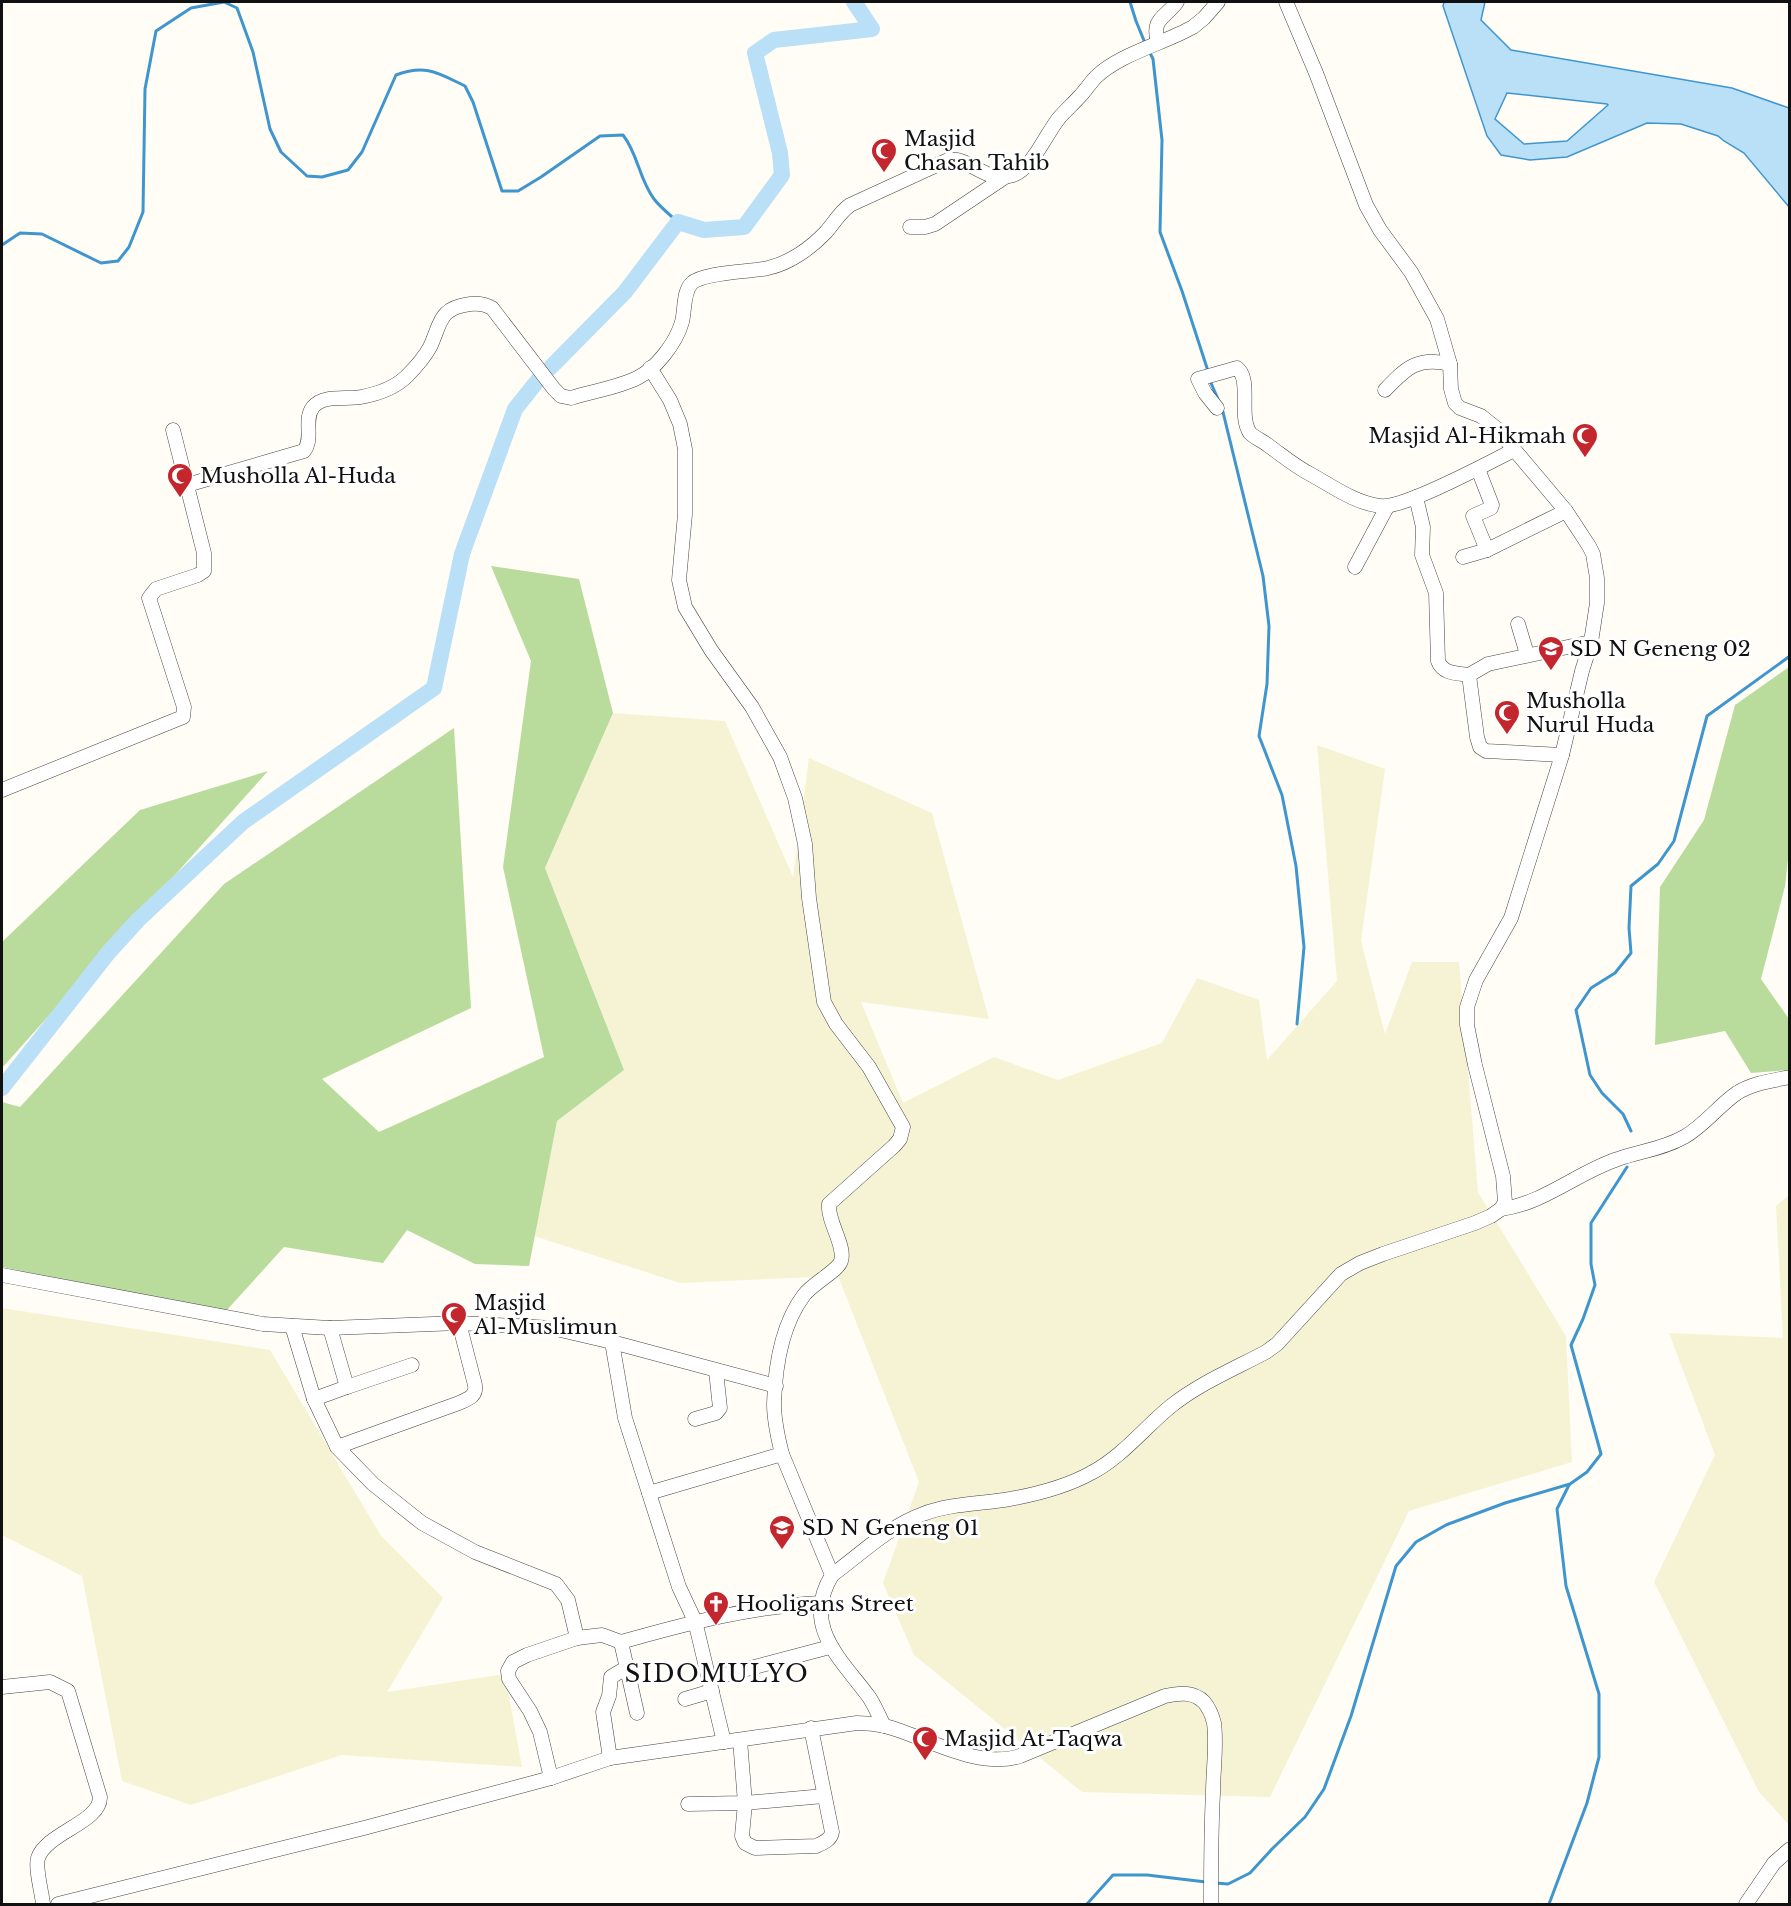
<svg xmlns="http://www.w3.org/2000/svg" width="1791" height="1906" viewBox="0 0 1791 1906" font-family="'Libre Baskerville',serif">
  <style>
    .farmland { fill: #f6f3d4 }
    .forest { fill: #b9dc9c }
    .water { fill: #b9e0f7; stroke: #3f96cf; stroke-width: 1.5; fill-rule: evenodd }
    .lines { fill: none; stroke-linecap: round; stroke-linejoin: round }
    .stream { stroke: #3f96cf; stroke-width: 3 }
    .river { stroke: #b9e0f7; stroke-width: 16 }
    .minor-casing { stroke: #444; stroke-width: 15 }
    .minor { stroke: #fff; stroke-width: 14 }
    .labels { text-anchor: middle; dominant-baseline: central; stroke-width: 6; stroke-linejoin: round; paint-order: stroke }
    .poi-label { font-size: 21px; fill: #111; stroke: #fff; text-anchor: start }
    .quarter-label { font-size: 24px; letter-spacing: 1.5px; fill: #111; stroke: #fff }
  </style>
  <rect width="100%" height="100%" fill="#fffdf5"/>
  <g class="farmland">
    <polygon points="613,713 725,721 793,877 809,758 932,813 989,1019 861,1002 903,1103 994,1057 1058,1080 1162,1043 1197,978 1259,1000 1267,1060 1337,981 1317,745 1385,769 1361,941 1385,1034 1412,962 1459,962 1478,1192 1566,1336 1572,1462 1409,1511 1270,1797 1082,1792 914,1655 883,1583 919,1482 838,1276 680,1283 534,1236 557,1121 624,1070 545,868"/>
    <polygon points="1789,1195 1789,1825 1759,1792 1654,1582 1715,1455 1669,1333 1783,1338 1776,1206"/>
    <polygon points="2,1308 270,1350 381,1536 443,1598 387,1692 505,1674 522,1767 342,1755 191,1805 122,1781 82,1576 2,1535"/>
  </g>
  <g class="forest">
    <polygon points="491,566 579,579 613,713 545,868 624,1070 557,1121 529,1266 475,1264 407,1230 383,1263 284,1247 226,1311 2,1267 2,1102 20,1107 224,884 454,728 471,1008 322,1079 379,1132 544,1057 503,867 531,661"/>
    <polygon points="1789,667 1789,850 1785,886 1761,979 1789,1019 1789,1070 1751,1073 1725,1031 1655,1045 1660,887 1704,820 1735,705"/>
    <polygon points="268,771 2,1068 2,942 140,810"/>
  </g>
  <path class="water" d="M 1444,2 L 1485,2 L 1481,20 L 1511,50 L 1732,88 L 1789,108 L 1789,207 L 1744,153 L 1724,141 L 1718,136 L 1681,124 L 1647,123 L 1567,157 L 1530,160 L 1501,155 L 1487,136 L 1443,6 ZM 1507,93 L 1607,104 L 1608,105 L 1567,141 L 1524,144 L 1495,119 Z"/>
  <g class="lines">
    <g class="stream">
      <polyline points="1130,2 1136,21 1145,43"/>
      <polyline points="1149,51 1153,59 1162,140 1160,232 1182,291 1207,368"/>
      <path d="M 2,245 L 20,233 L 42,234 L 101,263 L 118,261 L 129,247 L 143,212 L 145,89 L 156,31 L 191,8 L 224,2 L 237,8 L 253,52 L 270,129 L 281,152 L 307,176 L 322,177 L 348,170 L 362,152 L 396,75 C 426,64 438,73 465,86 L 473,102 L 502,191 L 518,191 L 541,177 L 600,136 L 623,135 C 638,154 639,179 654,199 C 660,207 670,215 678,222"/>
      <polyline points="1211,383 1218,399"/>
      <polyline points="1222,408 1263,576 1269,626 1267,684 1259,736 1282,795 1296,866 1304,947 1297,1024"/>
      <polyline points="1631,1131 1623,1114 1602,1093 1590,1075 1576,1010 1591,988 1615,973 1631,953 1629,928 1631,886 1658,864 1674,841 1707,716 1790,656"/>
      <polyline points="1216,1883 1228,1884 1250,1873 1272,1849 1305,1817 1324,1789 1351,1716 1396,1566 1416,1542 1446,1525 1505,1503 1570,1484 1587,1472 1601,1454 1571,1345 1583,1319 1595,1285 1591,1264 1591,1223 1627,1167"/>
      <polyline points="1087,1904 1113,1875 1147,1875 1206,1882"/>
      <polyline points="1549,1904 1587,1803 1599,1757 1599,1694 1566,1586 1557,1509 1569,1485"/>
    </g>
    <g class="river">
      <polyline points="550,368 625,292 678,222 704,230 744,227 782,175 780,153 755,53 774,40 872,29 854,2"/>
      <polyline points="2,1088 108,953 138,920 243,822 434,688 462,554 515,409 539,379"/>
    </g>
    <defs>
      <g id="minor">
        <path d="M 1158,42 C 1151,19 1165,18 1177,2"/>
        <polyline points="910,227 925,227 935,224 1005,177"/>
        <path d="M 650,368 L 670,400 L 680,424 L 685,449 L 685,514 L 679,580 L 685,607 L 711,650 L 752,707 L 780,757 L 795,798 L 805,844 L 809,898 L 824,1002 L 836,1024 L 869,1067 L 903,1127 L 900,1139 L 894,1146 L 829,1204 C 827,1221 846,1246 841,1261 C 838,1271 813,1283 804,1295 C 782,1324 775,1368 774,1404 C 774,1421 778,1438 782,1454"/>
        <path d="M 1385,390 C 1406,368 1418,356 1450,364"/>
        <path d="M 1217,408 L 1205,393 L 1198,379 L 1237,368 C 1252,379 1238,416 1250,433 C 1255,438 1263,441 1269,446 C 1283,456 1295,466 1310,474 C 1332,486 1355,503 1380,506 C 1404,509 1490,462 1514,450"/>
        <polyline points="1478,469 1492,505 1491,508 1473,516 1487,550"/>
        <path d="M 187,485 L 304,451 C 314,438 303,420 313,407 C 324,394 346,400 361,397 C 377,394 395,388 407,376 C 415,368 424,358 430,347 C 441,324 438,308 470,304 C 478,303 485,304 492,308 L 554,389 L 561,396 L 571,398 C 592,391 617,388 637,378 C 656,369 676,343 682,322 C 685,311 683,291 692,283 C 704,272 751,272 768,268 C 790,263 811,248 826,232 C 834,223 840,212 850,205 L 948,160 C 970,156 984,184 1013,175 C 1032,169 1046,134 1059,118 C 1066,110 1074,103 1081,95 C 1086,90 1090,83 1096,77 C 1119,54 1165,43 1193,27 L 1204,18 L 1218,2"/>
        <path d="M 1416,497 L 1423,527 L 1422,555 L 1436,593 L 1438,661 C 1443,674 1456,673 1469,675"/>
        <polyline points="1463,557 1487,550 1566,511"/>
        <polyline points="1355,567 1387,507"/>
        <polyline points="1518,624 1527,654"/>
        <polyline points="1562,755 1486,751 1480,747 1477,737 1469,675 1488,664 1591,642"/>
        <polyline points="2,790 183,717 184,707 149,598 156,589 198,575 204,571 204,553 173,430"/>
        <path d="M 1501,1209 C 1543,1204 1578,1172 1618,1159 C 1640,1151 1663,1149 1684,1137 C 1704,1126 1718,1106 1737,1093 C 1753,1083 1771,1081 1790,1077"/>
        <polyline points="2,1275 263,1324 330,1328 459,1323 552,1328 612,1342 625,1418 679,1587 695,1621 724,1742"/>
        <polyline points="292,1326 314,1399 337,1447 373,1484 422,1523 475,1552 556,1584 568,1600 577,1638 602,1635 621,1642"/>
        <polyline points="330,1328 347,1387 412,1365"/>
        <polyline points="612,1342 776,1386"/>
        <polyline points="314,1399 347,1387"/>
        <polyline points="695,1419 716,1413 720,1408 716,1371"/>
        <path d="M 337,1447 L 459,1403 C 468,1399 477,1396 475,1385 L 459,1323"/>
        <path d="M 649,1493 L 782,1454 L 832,1575 C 801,1626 841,1659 869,1697 C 875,1706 879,1716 884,1726"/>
        <path d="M 832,1575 C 861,1554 889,1526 923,1514 C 949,1504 977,1504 1004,1500 C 1034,1495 1064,1488 1091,1473 C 1122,1457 1144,1428 1171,1406 C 1200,1383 1234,1369 1266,1352 L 1277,1344 L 1341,1274 L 1360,1263 L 1383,1254 L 1475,1223 L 1491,1216 L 1501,1209 L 1505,1202 L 1503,1176 L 1475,1065 L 1467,1025 L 1467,1007 L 1476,980 L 1511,918 L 1562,755 L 1582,671 L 1591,642 L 1597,603 L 1597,578 L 1593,554 L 1589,546 L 1566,511 L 1496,428 L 1481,416 L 1460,408 L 1455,403 L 1451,389 L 1450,364 L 1437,319 L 1411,272 L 1380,230 L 1366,205 L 1316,73 L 1286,2"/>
        <polyline points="709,1679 830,1647"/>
        <path d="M 2,1687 L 50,1682 L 68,1691 L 100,1797 C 101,1822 46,1833 38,1858 C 35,1868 42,1893 43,1904"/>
        <polyline points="685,1699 712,1691"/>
        <path d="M 637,1713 L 621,1642 C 688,1623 753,1606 822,1603"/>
        <path d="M 740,1740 L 745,1803 L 742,1836 L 745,1843 L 755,1848 L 816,1846 C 823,1843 831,1840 832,1832 L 811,1728"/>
        <polyline points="610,1758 603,1712 609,1696 611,1677 626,1668"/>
        <polyline points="551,1778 540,1732 530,1711 509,1679 508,1671 513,1662 527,1655 577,1638"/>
        <polyline points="688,1804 745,1803 824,1796"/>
        <path d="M 58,1904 L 364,1828 L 551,1778 L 610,1758 L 857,1723 C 866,1723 876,1724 885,1726 C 926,1737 978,1770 1020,1756 L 1165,1696 C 1178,1693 1193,1691 1204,1702 C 1209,1708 1212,1715 1214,1723 C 1217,1746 1213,1770 1213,1793 C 1211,1830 1211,1867 1211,1904"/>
        <polyline points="1746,1904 1774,1863 1790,1849"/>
      </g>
    </defs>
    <use href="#minor" class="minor-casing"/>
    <use href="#minor" class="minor"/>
  </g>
  <defs>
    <symbol id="mosque-pin" viewBox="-11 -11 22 30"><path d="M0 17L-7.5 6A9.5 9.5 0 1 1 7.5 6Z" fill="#c4262e" stroke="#fff"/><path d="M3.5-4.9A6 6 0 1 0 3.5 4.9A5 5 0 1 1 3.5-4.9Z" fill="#fff"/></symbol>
    <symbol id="school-pin" viewBox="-11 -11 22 30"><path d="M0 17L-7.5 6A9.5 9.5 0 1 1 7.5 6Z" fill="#c4262e" stroke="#fff"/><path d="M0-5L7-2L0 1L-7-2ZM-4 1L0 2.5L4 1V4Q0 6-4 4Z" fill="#fff"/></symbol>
    <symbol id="church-pin" viewBox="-11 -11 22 30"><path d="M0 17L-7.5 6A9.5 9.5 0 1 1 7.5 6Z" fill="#c4262e" stroke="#fff"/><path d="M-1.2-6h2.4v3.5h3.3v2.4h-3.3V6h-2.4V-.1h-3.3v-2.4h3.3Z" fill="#fff"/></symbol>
  </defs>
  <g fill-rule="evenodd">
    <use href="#mosque-pin" x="869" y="136" width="30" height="40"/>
    <use href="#mosque-pin" x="1570" y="421" width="30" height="40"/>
    <use href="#mosque-pin" x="165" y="461" width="30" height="40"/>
    <use href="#school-pin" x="1536" y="634" width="30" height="40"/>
    <use href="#mosque-pin" x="1492" y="698" width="30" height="40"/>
    <use href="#mosque-pin" x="439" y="1300" width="30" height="40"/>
    <use href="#school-pin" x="767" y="1513" width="30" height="40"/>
    <use href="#church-pin" x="701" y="1589" width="30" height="40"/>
    <use href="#mosque-pin" x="910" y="1724" width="30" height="40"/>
  </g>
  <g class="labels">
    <g class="poi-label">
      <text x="904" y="139">Masjid<tspan x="904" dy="24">Chasan Tahib</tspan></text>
      <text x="1566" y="436" text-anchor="end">Masjid Al-Hikmah</text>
      <text x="200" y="476">Musholla Al-Huda</text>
      <text x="1570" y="649">SD N Geneng 02</text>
      <text x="1526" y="701">Musholla<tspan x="1526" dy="24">Nurul Huda</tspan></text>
      <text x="474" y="1303">Masjid<tspan x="474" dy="24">Al-Muslimun</tspan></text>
      <text x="802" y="1528">SD N Geneng 01</text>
      <text x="736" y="1604">Hooligans Street</text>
      <text x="944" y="1739">Masjid At-Taqwa</text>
    </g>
    <g class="quarter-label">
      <text x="717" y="1673">SIDOMULYO</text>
    </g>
  </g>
  <rect width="1791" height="1906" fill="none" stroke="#111111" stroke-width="6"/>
</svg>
